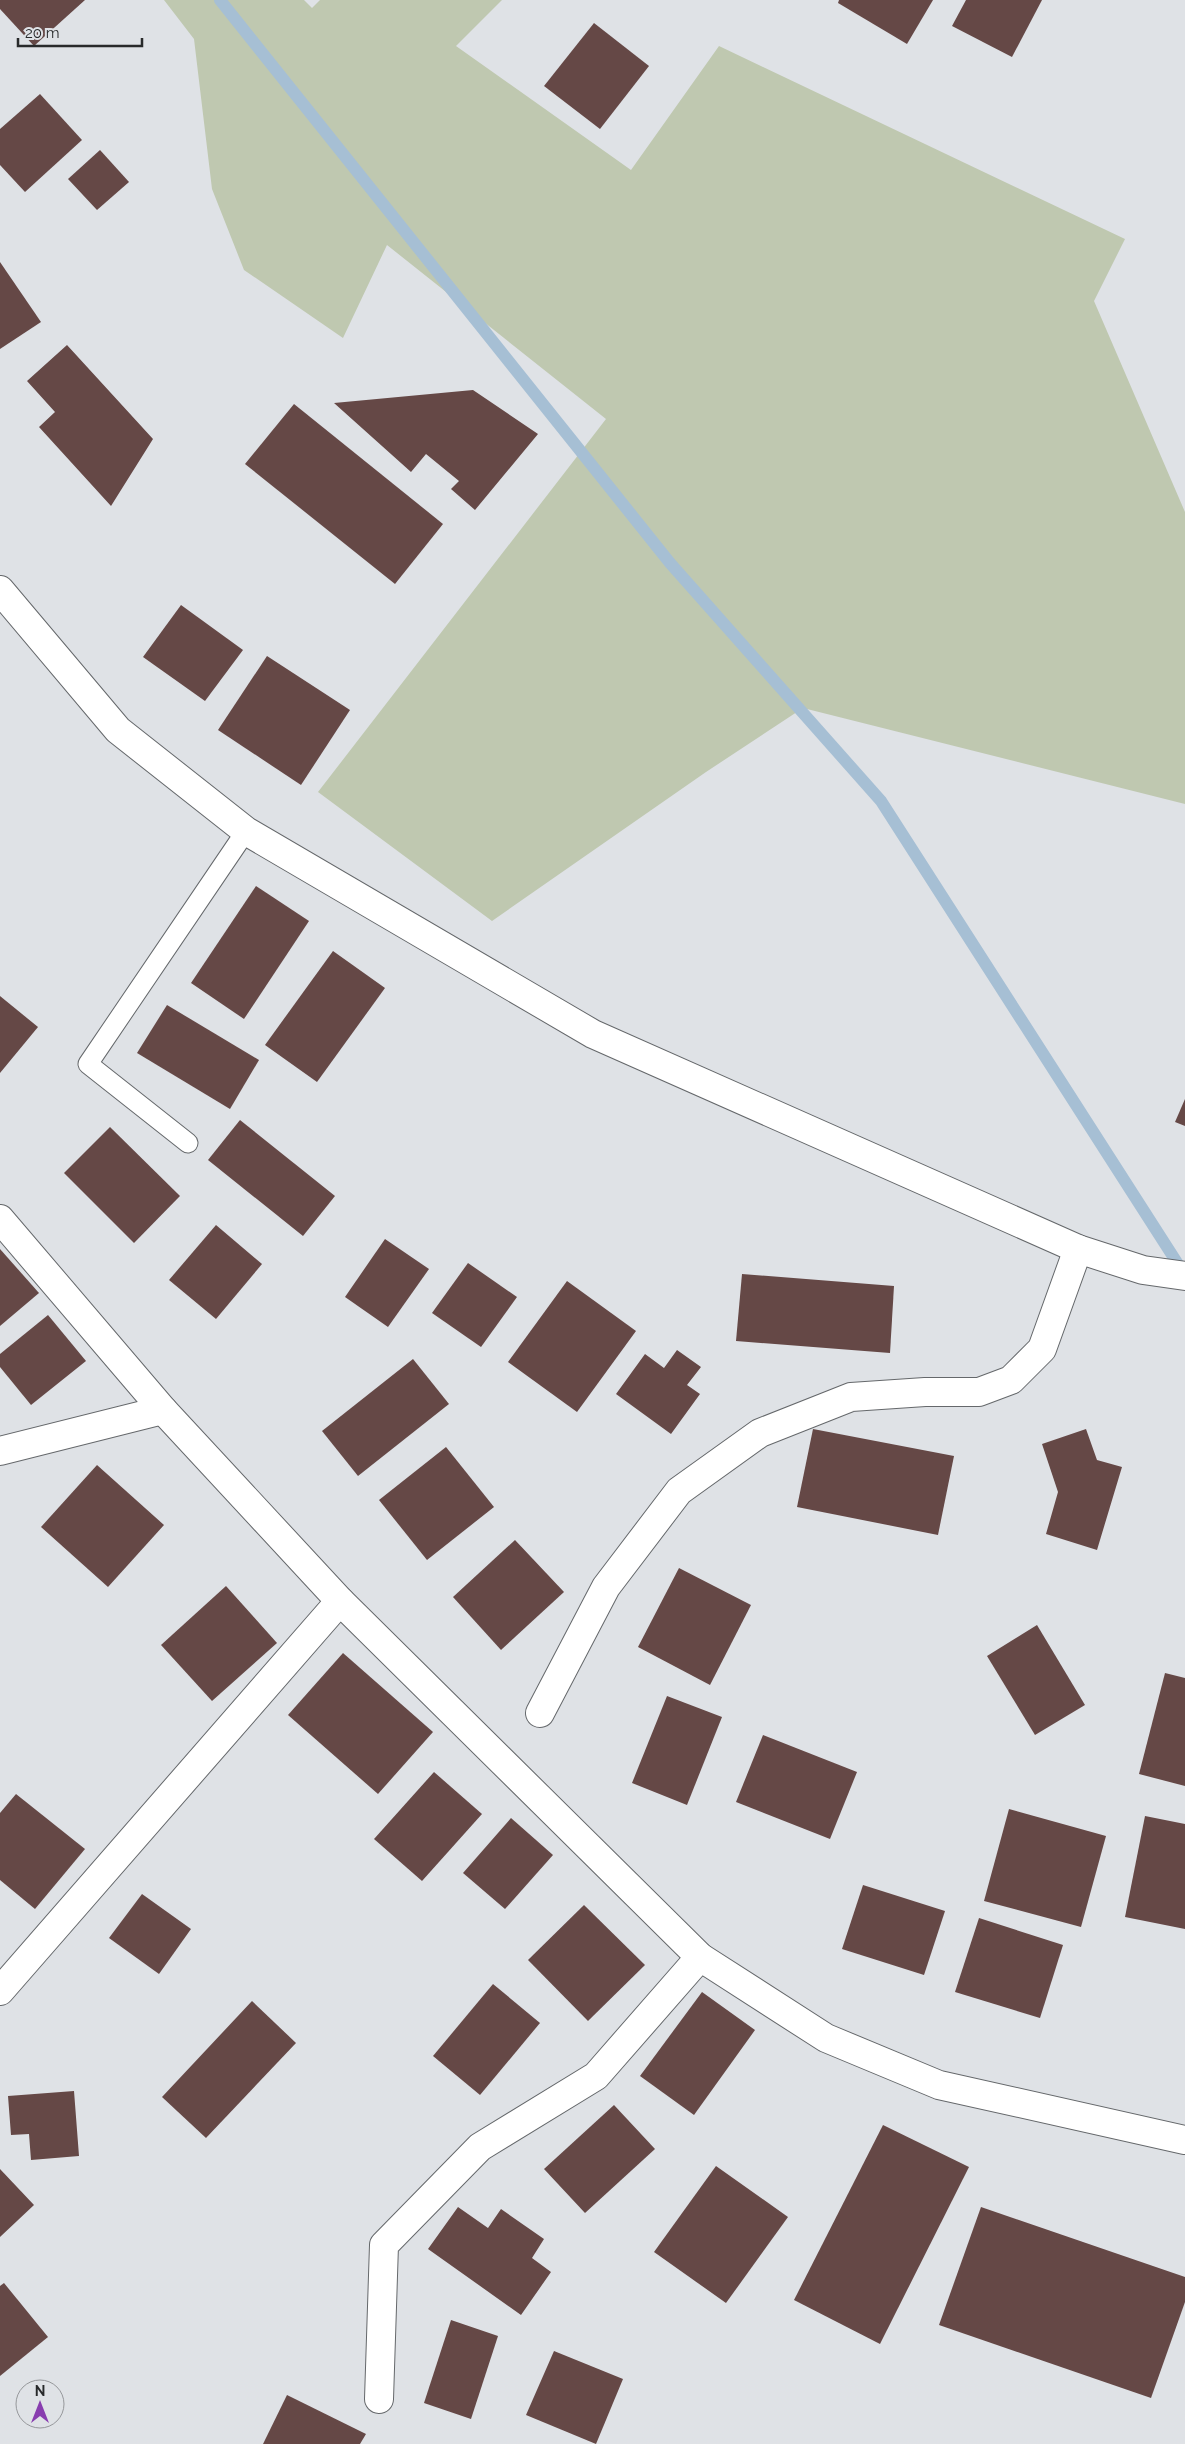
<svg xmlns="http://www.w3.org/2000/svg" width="1185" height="2444" viewBox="0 0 1185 2444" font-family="Raleway,sans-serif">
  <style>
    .green { fill: #bfc8b0 }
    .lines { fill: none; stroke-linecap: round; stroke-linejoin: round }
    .stream { stroke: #a6bfd4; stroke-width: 12 }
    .building { fill: #654846 }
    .lane-casing { stroke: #65686b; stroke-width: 21 }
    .street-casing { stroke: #65686b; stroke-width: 30 }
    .lane { stroke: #fff; stroke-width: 19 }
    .street { stroke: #fff; stroke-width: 28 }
  </style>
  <rect width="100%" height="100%" fill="#dfe2e6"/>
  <polygon class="green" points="164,0 304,0 312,8 320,0 502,0 456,46 631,170 719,46 1125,239 1094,301 1185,512 1185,804 803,708 706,772 492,921 318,792 606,419 387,245 343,338 244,270 212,189 194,39"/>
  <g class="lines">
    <polyline class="stream" points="220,0 670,563 881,801 1185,1275"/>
  </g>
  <g class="building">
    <polygon points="0,0 85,0 34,46 0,9"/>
    <polygon points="839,0 933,0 907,44 838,3"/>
    <polygon points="966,0 1042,0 1012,57 952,26"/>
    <polygon points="594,23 649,66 600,129 544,86"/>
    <polygon points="40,94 82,140 25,192 0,165 0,129"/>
    <polygon points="100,150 129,182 97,210 68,179"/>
    <polygon points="0,262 41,322 0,349"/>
    <polygon points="67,345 153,439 111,506 39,427 55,412 27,381"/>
    <polygon points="473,390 538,434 475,510 451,489 459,481 426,454 411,472 334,403"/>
    <polygon points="294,404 443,524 395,584 245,464"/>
    <polygon points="181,605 243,650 205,701 143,657"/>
    <polygon points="267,656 350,710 301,785 218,730"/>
    <polygon points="256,886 309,921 244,1019 191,983"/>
    <polygon points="333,951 385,988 317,1082 265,1045"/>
    <polygon points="0,996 38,1027 0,1073"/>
    <polygon points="167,1005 259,1060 230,1109 137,1053"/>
    <polygon points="1185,1099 1185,1126 1175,1122"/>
    <polygon points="240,1120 335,1196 303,1236 208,1160"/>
    <polygon points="110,1127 180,1196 134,1243 64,1173"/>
    <polygon points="216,1225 262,1264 216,1319 169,1280"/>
    <polygon points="385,1239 429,1269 388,1327 345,1297"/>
    <polygon points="0,1249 39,1293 0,1326"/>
    <polygon points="468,1263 517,1297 481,1347 432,1313"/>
    <polygon points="742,1274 894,1286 890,1353 736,1341"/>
    <polygon points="567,1281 636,1331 577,1412 508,1362"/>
    <polygon points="48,1315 86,1361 31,1405 0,1367 0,1354"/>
    <polygon points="677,1350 701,1367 687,1385 700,1394 671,1434 616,1394 645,1354 664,1368"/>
    <polygon points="413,1359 449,1404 358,1476 322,1431"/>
    <polygon points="813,1429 954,1456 938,1535 797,1507"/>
    <polygon points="1086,1429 1097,1460 1122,1467 1097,1550 1046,1534 1058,1492 1042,1444"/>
    <polygon points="446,1447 494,1507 427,1560 379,1500"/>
    <polygon points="97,1465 164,1525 108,1587 41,1527"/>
    <polygon points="515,1540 564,1592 501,1650 453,1597"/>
    <polygon points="679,1568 751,1605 710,1685 638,1647"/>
    <polygon points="226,1586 277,1643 212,1701 161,1645"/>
    <polygon points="1037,1625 1085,1705 1035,1735 987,1656"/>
    <polygon points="343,1653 433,1732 378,1794 288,1715"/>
    <polygon points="1165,1673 1185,1678 1185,1786 1139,1774"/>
    <polygon points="667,1696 722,1717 687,1805 632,1783"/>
    <polygon points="763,1735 857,1772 830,1839 736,1802"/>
    <polygon points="434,1772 482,1814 422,1881 374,1839"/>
    <polygon points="16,1794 85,1849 35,1909 0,1880 0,1813"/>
    <polygon points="1009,1809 1106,1836 1081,1927 984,1901"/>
    <polygon points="1145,1816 1185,1824 1185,1929 1125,1917"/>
    <polygon points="511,1818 553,1855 505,1909 463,1873"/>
    <polygon points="863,1885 945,1911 924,1975 842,1949"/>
    <polygon points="142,1894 191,1929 159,1974 109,1938"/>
    <polygon points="584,1905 645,1965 588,2021 528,1960"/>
    <polygon points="979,1918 1063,1945 1040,2018 955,1992"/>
    <polygon points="493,1984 540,2023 480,2095 433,2056"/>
    <polygon points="702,1992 755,2030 694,2115 640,2076"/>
    <polygon points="252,2001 296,2043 206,2138 162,2097"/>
    <polygon points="74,2091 79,2156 31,2160 29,2134 11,2135 8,2096"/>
    <polygon points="614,2105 655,2149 585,2213 544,2169"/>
    <polygon points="883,2125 969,2167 880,2344 794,2300"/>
    <polygon points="716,2166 788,2217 726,2303 654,2252"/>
    <polygon points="0,2169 34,2205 0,2237"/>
    <polygon points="458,2207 488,2228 501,2209 544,2239 532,2258 551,2272 521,2315 428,2249"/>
    <polygon points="981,2207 1185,2277 1185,2302 1151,2398 939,2325"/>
    <polygon points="4,2283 48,2337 0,2376 0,2286"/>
    <polygon points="451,2320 498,2336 471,2419 424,2403"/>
    <polygon points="554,2351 623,2379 596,2444 526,2415"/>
    <polygon points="287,2395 366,2434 360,2444 263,2444"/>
  </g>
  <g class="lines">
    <defs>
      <polyline id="lane" points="188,1143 88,1064 246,831"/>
      <g id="street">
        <polyline points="0,590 118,730 246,831 593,1034 1078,1249 1143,1270 1185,1276"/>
        <polyline points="0,1219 163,1410 340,1601 700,1957 826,2038 939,2085 1185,2140"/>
        <polyline points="0,1451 163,1410"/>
        <polyline points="540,1713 606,1587 679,1491 760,1433 851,1397 925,1392 979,1392 1011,1380 1042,1349 1078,1249"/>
        <polyline points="0,1991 340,1601"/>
        <polyline points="379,2399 384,2245 480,2147 596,2076 700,1957"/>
      </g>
    </defs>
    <use href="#lane" class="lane-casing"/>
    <use href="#street" class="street-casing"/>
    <use href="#lane" class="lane"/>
    <use href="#street" class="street"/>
  </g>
  <g transform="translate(40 2404)"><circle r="24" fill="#dfe2e6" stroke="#96989b"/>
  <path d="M0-4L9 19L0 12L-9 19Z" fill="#883daf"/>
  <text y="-8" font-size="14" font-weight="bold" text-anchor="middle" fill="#282a2b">N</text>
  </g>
  <path d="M18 38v8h124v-8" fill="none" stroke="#282a2b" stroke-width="2.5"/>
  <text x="25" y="38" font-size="15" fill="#282a2b" stroke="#dfe2e6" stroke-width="4" paint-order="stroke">20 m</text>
</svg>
